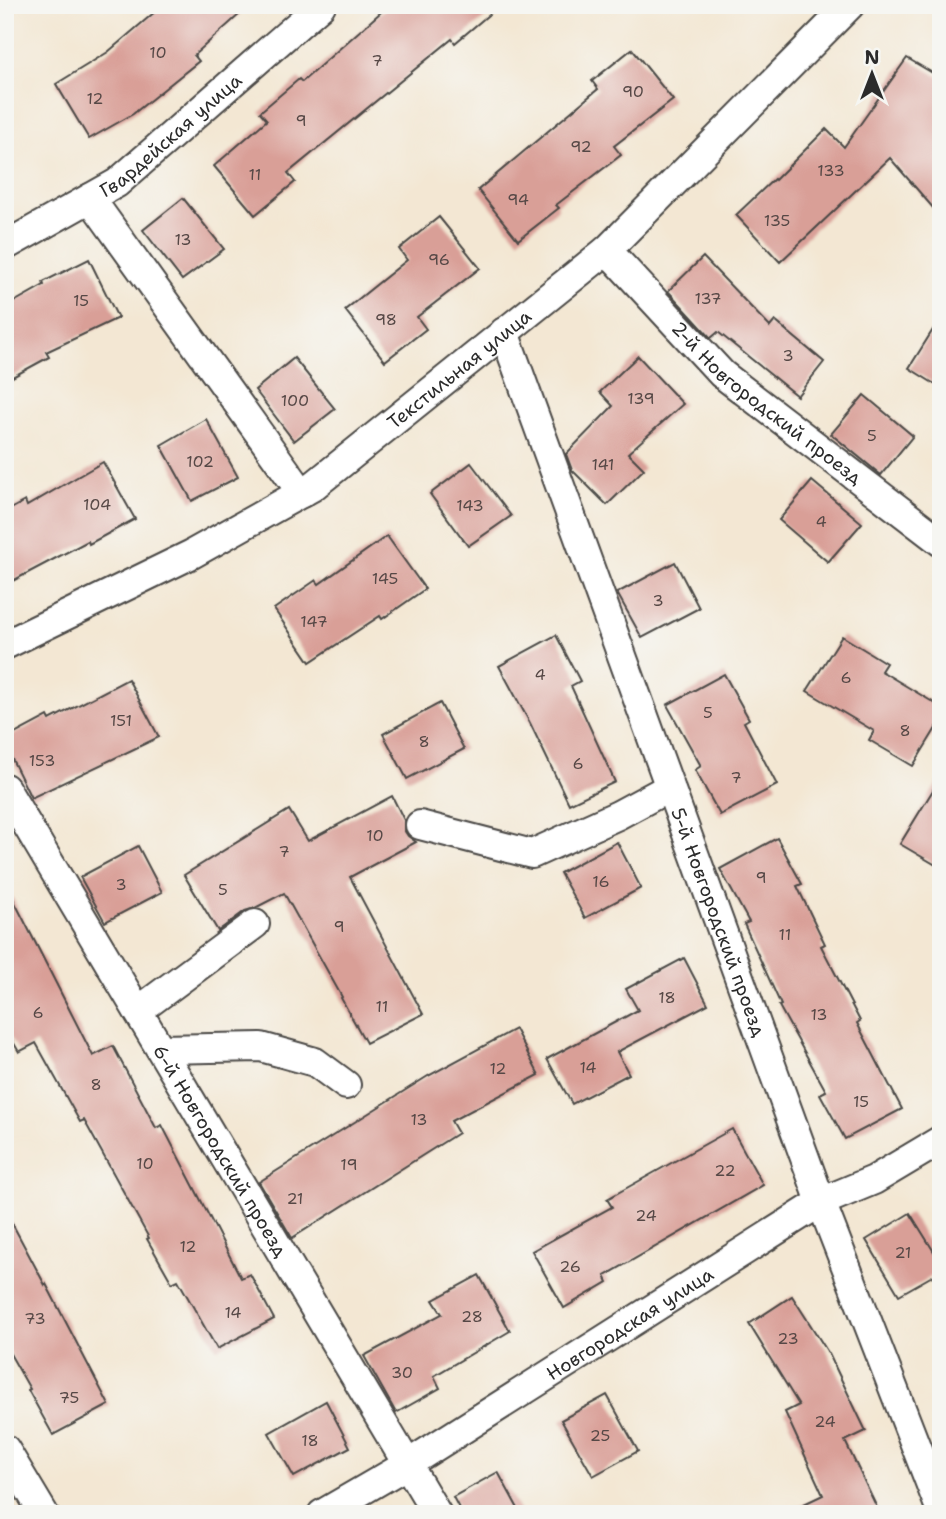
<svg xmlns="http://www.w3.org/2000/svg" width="946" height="1519" viewBox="0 0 946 1519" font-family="'Shantell Sans',sans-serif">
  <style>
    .building { fill: #d99f97 }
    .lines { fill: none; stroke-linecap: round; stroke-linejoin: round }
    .minor-casing { stroke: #494744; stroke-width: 32 }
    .minor { stroke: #fff; stroke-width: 28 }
    .labels { text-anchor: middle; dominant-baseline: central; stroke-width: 5; stroke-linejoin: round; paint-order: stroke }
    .number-label { font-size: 16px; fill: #564846 }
    .street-label { font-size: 19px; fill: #2b2b2b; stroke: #f6f6f2 }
  </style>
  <rect width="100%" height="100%" fill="#f6f6f2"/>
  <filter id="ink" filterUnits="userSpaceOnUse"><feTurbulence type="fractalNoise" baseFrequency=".0143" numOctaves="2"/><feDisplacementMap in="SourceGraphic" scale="14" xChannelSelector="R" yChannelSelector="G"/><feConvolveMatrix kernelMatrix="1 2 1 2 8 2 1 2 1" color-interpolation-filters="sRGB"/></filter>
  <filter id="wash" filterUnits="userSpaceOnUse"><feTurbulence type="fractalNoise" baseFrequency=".00686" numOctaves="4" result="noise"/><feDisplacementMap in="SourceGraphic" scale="28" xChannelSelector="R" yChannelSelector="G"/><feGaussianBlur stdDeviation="1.57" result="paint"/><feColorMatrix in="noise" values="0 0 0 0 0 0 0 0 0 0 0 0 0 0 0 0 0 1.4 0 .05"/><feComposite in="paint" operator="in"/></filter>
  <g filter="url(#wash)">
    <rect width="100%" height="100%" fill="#f3e7d3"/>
    <g id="blocks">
      <g class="building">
        <polygon points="163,5 250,5 194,55 199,61 133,114 89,139 56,84 108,52"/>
        <polygon points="389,5 500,5 455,43 452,39 288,173 295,182 255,215 214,166 267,120 260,112 299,79 302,82"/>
        <polygon points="632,49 673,100 614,146 621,155 556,205 559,208 518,240 478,190 598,89 592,81"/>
        <polygon points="907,58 941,78 941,217 890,158 780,262 736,215 774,179 775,180 826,129 844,147"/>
        <polygon points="183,198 224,249 182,280 143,230"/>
        <polygon points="439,217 480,268 417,317 426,329 385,361 345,310 407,260 399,249"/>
        <polygon points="703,257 770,327 775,321 824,362 797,396 718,332 711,338 668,291"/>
        <polygon points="89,259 118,318 46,352 49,357 5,381 5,307 44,285 43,282"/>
        <polygon points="941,317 941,388 909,368"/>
        <polygon points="638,356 683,404 628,453 644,469 607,505 572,470 566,454 613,406 600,392"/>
        <polygon points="294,358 335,409 294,441 255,390"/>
        <polygon points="864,395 913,436 881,475 831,434"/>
        <polygon points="206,419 238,477 192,501 161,445"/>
        <polygon points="103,462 135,519 89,544 88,541 5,585 5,512 25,501 27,506"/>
        <polygon points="471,463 511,516 468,546 430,494"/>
        <polygon points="812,481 862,523 828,562 779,520"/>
        <polygon points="387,536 425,589 382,619 380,616 310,662 274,609 316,580 319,584"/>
        <polygon points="675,562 699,608 642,638 617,593"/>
        <polygon points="556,635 580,681 571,686 615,782 569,804 530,723 499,666"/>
        <polygon points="842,636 886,663 881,671 941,707 941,720 913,766 869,740 874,731 807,691"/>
        <polygon points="724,674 749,719 744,722 777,785 720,815 695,770 701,766 667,705"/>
        <polygon points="128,679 159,737 31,798 5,745 5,739 48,716 50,720"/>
        <polygon points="440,703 464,749 407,779 383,734"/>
        <polygon points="941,777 941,868 900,844"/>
        <polygon points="392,796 404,820 404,830 408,836 416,842 350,877 423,1014 366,1043 341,998 342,997 284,893 255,908 245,911 218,931 184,875 289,810 308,841"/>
        <polygon points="777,838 802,884 797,886 825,944 821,946 860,1021 857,1023 902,1109 845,1139 820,1094 826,1091 779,1006 781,1005 744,924 749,922 720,869"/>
        <polygon points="617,842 641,888 585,918 560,873"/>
        <polygon points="138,846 162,892 105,922 80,877"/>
        <polygon points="5,883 93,1056 113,1046 156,1128 162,1125 241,1278 250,1274 274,1319 217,1349 178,1280 172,1283 147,1239 149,1238 84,1120 80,1122 36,1043 19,1052 5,1028"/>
        <polygon points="684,958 708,1004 617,1052 629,1074 572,1104 547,1059 638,1010 626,989"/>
        <polygon points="515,1029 539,1075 451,1121 458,1133 292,1238 259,1182 428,1076"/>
        <polygon points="732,1129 763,1185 605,1276 608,1282 564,1308 532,1251 612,1207 607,1199"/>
        <polygon points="5,1210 45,1285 46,1284 109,1405 53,1435 28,1390 30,1389 5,1345"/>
        <polygon points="910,1213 941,1263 941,1271 899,1295 866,1240"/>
        <polygon points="479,1275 510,1331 434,1376 440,1388 396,1413 364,1356 442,1314 433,1300"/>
        <polygon points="792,1296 829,1354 866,1431 845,1441 880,1514 783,1514 823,1495 785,1412 799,1405 749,1324"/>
        <polygon points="607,1395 638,1451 593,1476 561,1420"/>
        <polygon points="326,1401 350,1447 294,1477 269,1433"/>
        <polygon points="498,1472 521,1514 462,1514 453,1497"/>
      </g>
    </g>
  </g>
  <g filter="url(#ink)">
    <use href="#blocks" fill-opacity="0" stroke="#494744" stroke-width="2"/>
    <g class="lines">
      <defs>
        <g id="minor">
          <polyline points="90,198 302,493"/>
          <path id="s1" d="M 5,246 L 117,183 L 321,5"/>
          <path id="s2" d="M 607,250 L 722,374 L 941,542"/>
          <path id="s3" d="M 504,332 L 821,1202 L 941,1511"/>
          <path id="s4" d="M 5,645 L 192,554 L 312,487 L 607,250 L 850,5"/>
          <path id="s5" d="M 5,788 L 437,1514"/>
          <polyline points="420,825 532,854 618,815 670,787"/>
          <polyline points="138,1011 255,924"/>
          <polyline points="161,1049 261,1047 315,1062 346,1085"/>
          <polyline points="5,1449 44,1514"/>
          <path id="s6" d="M 322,1514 L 408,1464 L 821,1202 L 874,1180 L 941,1140"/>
        </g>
      </defs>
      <use href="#minor" class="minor-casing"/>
      <use href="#minor" class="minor"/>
    </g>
  </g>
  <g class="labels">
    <g class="number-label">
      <text x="158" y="52">10</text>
      <text x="377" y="60">7</text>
      <text x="633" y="91">90</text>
      <text x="95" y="98">12</text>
      <text x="301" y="120">9</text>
      <text x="581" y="146">92</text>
      <text x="831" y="170">133</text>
      <text x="255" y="174">11</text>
      <text x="518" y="199">94</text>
      <text x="777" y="220">135</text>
      <text x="183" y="239">13</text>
      <text x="439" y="259">96</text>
      <text x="708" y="298">137</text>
      <text x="81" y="300">15</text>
      <text x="386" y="319">98</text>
      <text x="788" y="355">3</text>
      <text x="641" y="398">139</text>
      <text x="295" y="400">100</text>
      <text x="872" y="435">5</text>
      <text x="200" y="461">102</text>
      <text x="603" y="464">141</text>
      <text x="97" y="504">104</text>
      <text x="470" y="505">143</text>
      <text x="821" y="521">4</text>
      <text x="385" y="578">145</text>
      <text x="658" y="600">3</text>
      <text x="314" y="621">147</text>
      <text x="540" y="674">4</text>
      <text x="846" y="677">6</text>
      <text x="708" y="712">5</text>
      <text x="121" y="720">151</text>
      <text x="905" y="730">8</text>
      <text x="424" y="741">8</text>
      <text x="42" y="760">153</text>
      <text x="578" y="763">6</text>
      <text x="736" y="777">7</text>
      <text x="375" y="835">10</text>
      <text x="284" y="851">7</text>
      <text x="761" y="877">9</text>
      <text x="601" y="881">16</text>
      <text x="121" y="884">3</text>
      <text x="223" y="889">5</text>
      <text x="339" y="926">9</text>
      <text x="785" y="934">11</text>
      <text x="667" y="997">18</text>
      <text x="382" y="1006">11</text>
      <text x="38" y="1012">6</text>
      <text x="819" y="1014">13</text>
      <text x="588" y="1067">14</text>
      <text x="498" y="1068">12</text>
      <text x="96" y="1084">8</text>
      <text x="861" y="1101">15</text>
      <text x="419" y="1119">13</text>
      <text x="145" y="1163">10</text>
      <text x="349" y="1164">19</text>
      <text x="725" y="1170">22</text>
      <text x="295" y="1198">21</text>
      <text x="646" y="1215">24</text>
      <text x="188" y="1246">12</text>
      <text x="903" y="1252">21</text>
      <text x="570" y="1266">26</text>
      <text x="233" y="1312">14</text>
      <text x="472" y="1316">28</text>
      <text x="35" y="1318">73</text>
      <text x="788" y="1338">23</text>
      <text x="402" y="1372">30</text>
      <text x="69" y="1397">75</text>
      <text x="825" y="1421">24</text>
      <text x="600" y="1435">25</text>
      <text x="310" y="1440">18</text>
    </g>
    <g class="street-label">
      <text stroke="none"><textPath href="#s1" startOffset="200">Гвардейская улица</textPath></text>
      <text stroke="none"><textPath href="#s4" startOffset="534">Текстильная улица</textPath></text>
      <text stroke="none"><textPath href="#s2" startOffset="222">2-й Новгородский проезд</textPath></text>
      <text stroke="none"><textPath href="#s3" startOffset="628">5-й Новгородский проезд</textPath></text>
      <text stroke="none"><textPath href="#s5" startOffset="422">6-й Новгородский проезд</textPath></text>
      <text stroke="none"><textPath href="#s6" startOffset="362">Новгородская улица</textPath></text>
    </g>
  </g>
  <rect width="946" height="1519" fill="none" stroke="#f6f6f2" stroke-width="28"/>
  <g transform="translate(872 74)" stroke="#f6f6f2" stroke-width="5" paint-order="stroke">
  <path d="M0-5L12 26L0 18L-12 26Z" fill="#2b2b2b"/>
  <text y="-10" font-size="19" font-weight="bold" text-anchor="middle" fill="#2b2b2b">N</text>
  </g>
</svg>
